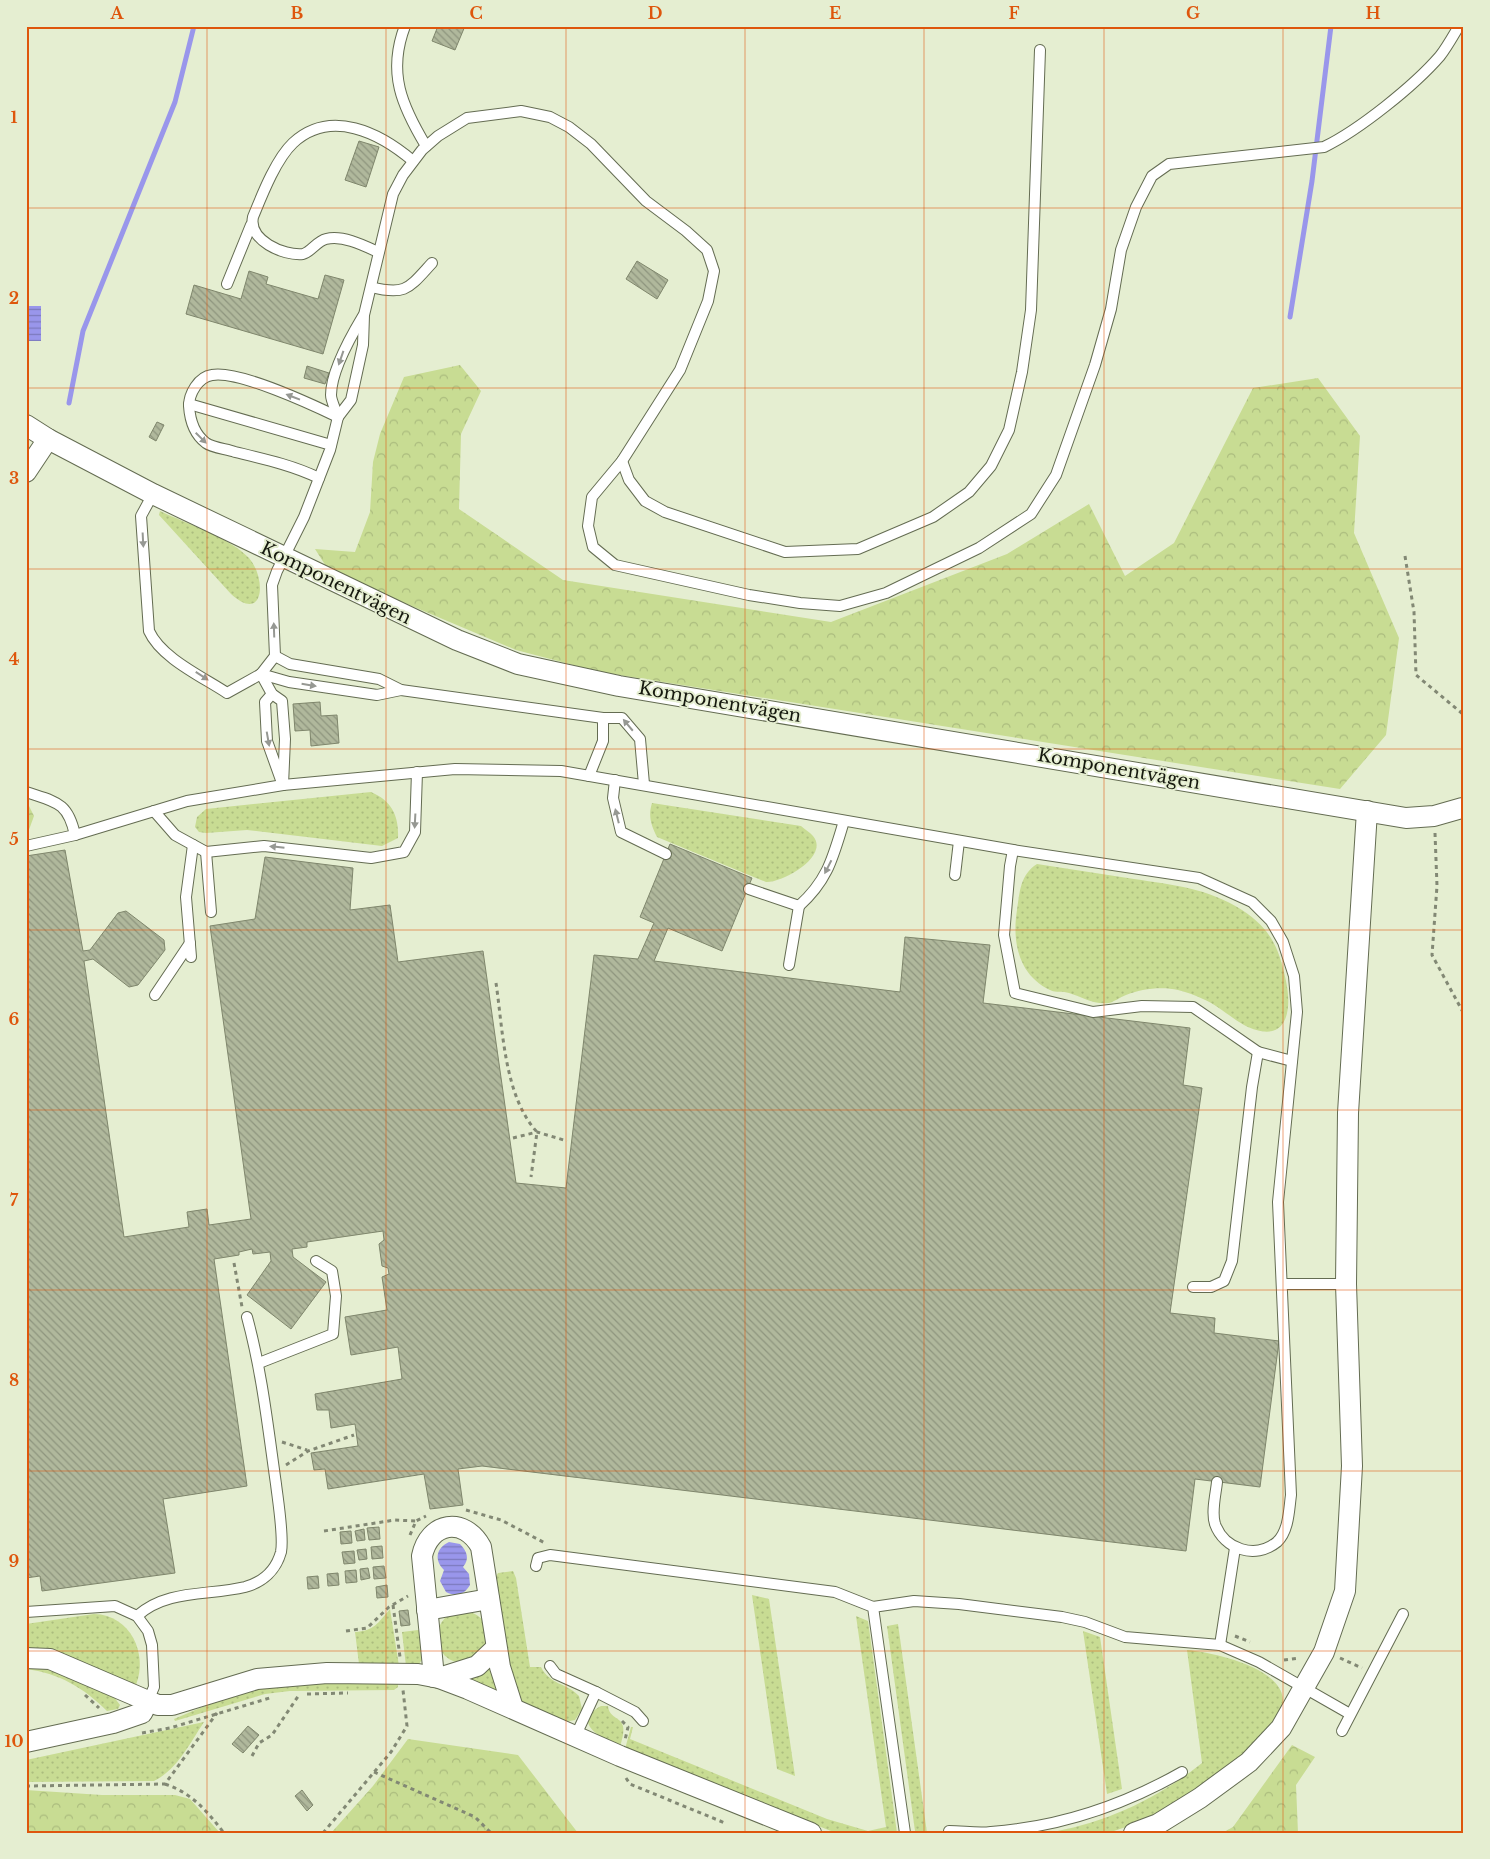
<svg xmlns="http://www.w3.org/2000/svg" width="1490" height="1859" viewBox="0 0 1490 1859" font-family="'Libre Baskerville',serif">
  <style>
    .grass { fill: url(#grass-dots) }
    .forest { fill: url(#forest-crowns) }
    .water { fill: url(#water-rules) }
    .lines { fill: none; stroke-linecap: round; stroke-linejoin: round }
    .stream { stroke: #9996eb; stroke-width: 5 }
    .building { fill: url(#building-back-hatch); stroke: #7f866c }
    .service-casing { stroke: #646c52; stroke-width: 12 }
    .minor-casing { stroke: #646c52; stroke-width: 22 }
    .path { stroke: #828874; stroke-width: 3; stroke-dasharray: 4 4; stroke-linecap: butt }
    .service { stroke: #fff; stroke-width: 10 }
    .minor { stroke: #fff; stroke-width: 20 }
    .oneway { fill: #969893 }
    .grid { fill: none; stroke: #de560c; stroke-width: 1; stroke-opacity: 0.55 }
    .labels { text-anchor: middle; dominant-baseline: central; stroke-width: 4; stroke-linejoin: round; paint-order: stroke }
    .street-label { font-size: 18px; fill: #16190f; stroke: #e5eed1 }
    .neatline { fill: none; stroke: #de560c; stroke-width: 2 }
    .grid-label { font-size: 16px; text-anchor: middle; font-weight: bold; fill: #de560c }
  </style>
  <defs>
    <pattern id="grass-dots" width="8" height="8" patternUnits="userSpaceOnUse" patternTransform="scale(1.25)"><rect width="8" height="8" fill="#c8dc93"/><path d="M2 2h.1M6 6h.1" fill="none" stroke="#abbc7e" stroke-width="1.8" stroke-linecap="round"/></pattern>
    <pattern id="forest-crowns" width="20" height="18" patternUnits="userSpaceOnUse" patternTransform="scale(1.25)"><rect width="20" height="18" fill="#c8dc93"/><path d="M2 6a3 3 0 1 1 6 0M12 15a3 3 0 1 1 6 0" fill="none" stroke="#abbc7e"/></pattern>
    <pattern id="water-rules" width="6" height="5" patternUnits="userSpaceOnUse" patternTransform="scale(1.25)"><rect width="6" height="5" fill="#9996eb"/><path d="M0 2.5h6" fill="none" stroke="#7c7abd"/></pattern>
    <pattern id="building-back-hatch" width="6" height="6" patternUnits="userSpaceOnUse" patternTransform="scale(1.25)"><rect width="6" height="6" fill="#b0b89c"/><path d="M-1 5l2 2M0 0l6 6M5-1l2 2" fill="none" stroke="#8e957e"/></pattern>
  </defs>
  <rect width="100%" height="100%" fill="#e5eed1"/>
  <g class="grass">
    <path d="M 160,511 C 187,524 229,537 249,558 C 267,579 264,624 231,594 L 159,515 Z"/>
    <path d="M 371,792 C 392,801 399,816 398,838 L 382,846 L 247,830 L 206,833 L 199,832 L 195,827 L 197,817 L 206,809 Z"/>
    <path d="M 652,803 L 801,826 C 804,829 810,832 813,836 C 830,856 783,883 766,882 L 657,837 C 651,825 648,816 652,803 Z"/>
    <path d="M 1037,864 C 1069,869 1102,874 1134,879 C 1174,885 1207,888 1242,910 C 1271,929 1279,948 1286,981 C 1293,1014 1285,1046 1244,1025 C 1230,1017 1217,1005 1203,999 C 1195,995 1186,992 1178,990 C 1161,986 1141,989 1126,995 C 1120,997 1114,1002 1109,1003 C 1094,1005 1082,997 1069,993 C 1063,991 1056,993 1050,990 C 1018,975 1012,941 1017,910 C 1020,891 1020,875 1037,864 Z"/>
    <path d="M 513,1571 L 516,1578 L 530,1667 L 541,1667 C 550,1685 567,1683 579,1696 L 582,1709 L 575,1720 L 565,1722 L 520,1702 L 512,1691 L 494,1580 L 498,1573 Z"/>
    <polygon points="752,1595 769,1599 795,1776 777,1769"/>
    <path d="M 390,1609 L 399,1666 L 359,1664 L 355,1632 C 374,1631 378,1623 390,1609 Z"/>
    <circle cx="463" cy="1637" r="26"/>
    <path d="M 94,1614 C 131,1615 148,1654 136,1685 L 26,1649 L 26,1624 Z"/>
    <polygon points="856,1616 868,1621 897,1833 836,1833 625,1749 631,1727 633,1727 630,1739 827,1819 868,1831 886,1827"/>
    <polygon points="898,1624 927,1833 915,1831 887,1626"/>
    <polygon points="418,1630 421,1632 426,1654 419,1664 406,1666 402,1632"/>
    <polygon points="1083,1631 1100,1637 1122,1789 1107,1794"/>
    <path d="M 1187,1650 C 1212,1652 1292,1669 1282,1707 C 1280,1715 1273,1723 1267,1729 C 1230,1772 1169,1814 1114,1831 C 1094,1837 1067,1833 1046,1833 C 1104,1824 1157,1799 1202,1763 Z"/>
    <path d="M 26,1665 L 56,1671 L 114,1697 L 120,1705 L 118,1709 L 107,1711 C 84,1688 59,1673 26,1669 Z"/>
    <polygon points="490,1666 498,1692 469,1682 468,1678"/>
    <path d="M 398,1683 L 398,1687 L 394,1690 L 290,1691 L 265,1694 L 175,1721 L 174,1719 C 203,1707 233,1693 264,1687 C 308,1679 354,1683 398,1683 Z"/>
    <path d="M 601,1706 L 608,1706 C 610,1724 632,1712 620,1747 C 604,1739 569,1723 601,1706 Z"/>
    <path d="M 204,1722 C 190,1743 177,1770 154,1781 L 26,1782 L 26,1760 Z"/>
  </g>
  <g class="forest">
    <polygon points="460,365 481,391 461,434 459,509 563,580 831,622 1007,554 1089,504 1125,576 1174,543 1253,388 1318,378 1360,436 1354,533 1399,638 1386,735 1340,789 600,672 516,650 329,571 315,549 355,552 370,512 373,462 380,434 404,377"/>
    <polygon points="26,800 34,816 26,838"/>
    <polygon points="408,1739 518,1755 578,1833 331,1833 373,1786"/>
    <polygon points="1292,1745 1315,1757 1296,1785 1298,1833 1222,1833 1233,1827"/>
    <polygon points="26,1790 102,1795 175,1795 190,1799 220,1833 26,1833"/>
  </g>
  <g class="water">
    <rect x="26" y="306" width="15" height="35"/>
    <path d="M 449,1542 L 460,1544 C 467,1551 470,1559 463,1567 L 469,1574 L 470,1585 C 464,1595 456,1597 446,1592 L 440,1581 L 444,1570 C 434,1560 436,1548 449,1542 Z"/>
  </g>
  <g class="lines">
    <g class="stream">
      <polyline points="1290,317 1312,181 1331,26"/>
      <polyline points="69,403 83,331 175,102 194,26"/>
    </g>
  </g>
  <g class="building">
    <polygon points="438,26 465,26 455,50 432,41"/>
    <polygon points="359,141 379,147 366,187 345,180"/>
    <polygon points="637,261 668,280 657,299 626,279"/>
    <polygon points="249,271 268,277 266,284 318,299 325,275 344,280 323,354 186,314 194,285 241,299"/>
    <polygon points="307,366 329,373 325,384 304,378"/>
    <polygon points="157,422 164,425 156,441 149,437"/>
    <polygon points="320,702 321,716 337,715 339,743 311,746 310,730 295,731 293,704"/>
    <polygon points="670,844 752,878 722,951 668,928 654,961 900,992 905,937 990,945 983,1003 1190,1028 1183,1085 1202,1088 1170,1313 1215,1318 1214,1333 1279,1341 1260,1487 1195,1479 1186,1551 482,1466 458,1469 463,1505 430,1509 424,1474 328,1489 325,1469 314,1470 311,1453 358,1446 355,1424 331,1428 329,1410 317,1410 315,1394 402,1379 398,1347 351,1355 345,1317 387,1310 382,1277 389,1274 388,1268 382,1266 379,1244 384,1240 383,1231 307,1242 307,1247 292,1249 293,1257 326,1282 291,1329 247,1295 271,1261 270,1252 253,1254 252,1249 239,1252 239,1255 214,1259 247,1486 163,1499 175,1573 42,1591 40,1576 26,1578 26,856 65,850 83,951 90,950 118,913 126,911 164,940 165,950 138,985 129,987 93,959 84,961 124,1237 189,1227 187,1212 207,1209 209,1225 251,1219 210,926 255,919 265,857 353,868 350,910 390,905 398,962 483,951 516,1183 566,1188 594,955 638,959 654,923 640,917"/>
    <polygon points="379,1527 380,1539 369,1540 367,1528"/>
    <polygon points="364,1529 365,1540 357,1541 355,1531"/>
    <polygon points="351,1531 352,1543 341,1544 340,1532"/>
    <polygon points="382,1546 383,1558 372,1559 371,1547"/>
    <polygon points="366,1549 367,1559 359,1560 357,1550"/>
    <polygon points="354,1551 355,1563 344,1564 342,1552"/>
    <polygon points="384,1566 386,1578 374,1579 373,1567"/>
    <polygon points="368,1568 370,1578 361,1580 360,1569"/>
    <polygon points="356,1570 357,1582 346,1583 345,1571"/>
    <polygon points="338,1573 339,1585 328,1586 327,1574"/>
    <polygon points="318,1576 319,1588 308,1589 307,1577"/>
    <polygon points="387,1585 388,1597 377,1598 376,1587"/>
    <polygon points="408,1610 410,1625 401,1626 399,1611"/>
    <polygon points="248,1726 259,1735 243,1753 232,1744"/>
    <polygon points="302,1790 313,1805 307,1811 295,1796"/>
  </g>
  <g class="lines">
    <defs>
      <g id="service">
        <path d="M 405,26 C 387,73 402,106 426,146"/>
        <path d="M 378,252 C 363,245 343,235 326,239 C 317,241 311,252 303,254 C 283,256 248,240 253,217 C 262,195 276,159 293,143 C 331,108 380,133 413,161"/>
        <polyline points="227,284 251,225"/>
        <path d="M 371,287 C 406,296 409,288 432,263"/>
        <polyline points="189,404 331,445"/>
        <path d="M 338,417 C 336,410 331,401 331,395 C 331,371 351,336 363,316"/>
        <polyline points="622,461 629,480 645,501 665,512 785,552 858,549 933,517 969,492 991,466 1009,430 1022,372 1031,310 1040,50"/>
        <path d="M 319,478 C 292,465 264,459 235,452 C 227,449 213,448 206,443 C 194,434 190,421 189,406 C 189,394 198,377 212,375 C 238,370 313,405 338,417"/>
        <path d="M 153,494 L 141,516 L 149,631 C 161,658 203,677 227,693 L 261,674 L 275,656 L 272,585 L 277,571 L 304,517 L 330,450 L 338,417 L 351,400 L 363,345 L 364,315 L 393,194 L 403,175 L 422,150 L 438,136 L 467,118 L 521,111 L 550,117 L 569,127 L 591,144 L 646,201 L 686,231 L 707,250 L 714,271 L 708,301 L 680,370 L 622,461 L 592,497 L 588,526 L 593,547 L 615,565 L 749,595 L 800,603 L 840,606 L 886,593 L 979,548 L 1031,514 L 1056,475 L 1095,365 L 1111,309 L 1121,250 L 1136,207 L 1152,176 L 1169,164 L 1324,147 C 1359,130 1414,86 1440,56 C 1447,47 1453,36 1459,26"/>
        <polyline points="275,656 290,664 379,679 401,690 603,718 622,718 640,739 644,784"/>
        <polyline points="261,674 289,682 377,695 401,690"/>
        <polyline points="261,674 272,694 282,701 285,739 283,785"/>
        <polyline points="272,694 265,702 267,741 281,780"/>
        <polyline points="589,776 603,741 603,718"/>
        <polyline points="615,780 613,798 621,832 666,854"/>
        <path d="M 26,792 C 56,802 68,802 75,835"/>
        <polyline points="154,811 175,835 206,852 264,846 371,858 404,852 415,832 417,772"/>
        <path d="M 26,846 L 75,835 L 187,801 L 283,785 L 455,769 L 561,771 L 1013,850 L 1199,878 L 1252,902 L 1271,921 L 1283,942 L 1294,976 L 1297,1012 L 1278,1202 L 1291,1495 C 1289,1509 1289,1531 1277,1542 C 1255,1560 1224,1549 1215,1524 C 1211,1512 1216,1493 1217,1482"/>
        <polyline points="1013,850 1010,866 1004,935 1015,993 1093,1012 1142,1006 1193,1007 1258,1052 1292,1061"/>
        <polyline points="206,852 211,912"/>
        <polyline points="955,875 959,841"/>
        <path d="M 749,889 L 799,906 C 828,880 833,857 844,821"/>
        <polyline points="191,957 186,897 193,845"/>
        <polyline points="789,965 799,906"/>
        <polyline points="155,995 190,943"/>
        <polyline points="1282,1284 1346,1284"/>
        <polyline points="1193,1287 1211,1287 1224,1281 1232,1261 1252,1087 1258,1052"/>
        <polyline points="259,1363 333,1334 336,1296 332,1271 316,1261"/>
        <polyline points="536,1566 538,1558 550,1555 835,1592 873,1607 905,1833"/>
        <polyline points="873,1607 914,1601 959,1604 1062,1617 1085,1622 1125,1637 1220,1645 1259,1662 1350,1714"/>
        <polyline points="26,1612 115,1606 137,1616 148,1631 152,1645 154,1687 148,1701"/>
        <path d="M 137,1616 C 167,1589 208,1596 245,1587 C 263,1582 276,1570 281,1552 C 284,1537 278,1501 276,1484 C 268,1428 262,1372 247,1317"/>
        <polyline points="1220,1645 1235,1548"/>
        <polyline points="550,1666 556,1674 596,1692 576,1735"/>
        <polyline points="596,1692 635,1712 643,1721"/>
        <polyline points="1342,1731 1403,1614"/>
        <path d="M 949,1831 C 963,1831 978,1834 991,1832 C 1059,1827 1124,1805 1182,1772"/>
      </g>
      <g id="minor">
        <polyline points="26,425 48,439 153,494 457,640 518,664 619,686 1406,818 1434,816 1462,808"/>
        <polyline points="26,472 48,439"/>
        <polyline points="427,1610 489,1599"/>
        <polyline points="26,1658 50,1659 148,1701"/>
        <path d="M 434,1677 L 422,1556 C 429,1522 464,1516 481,1547 L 500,1667 L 513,1708"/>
        <polyline points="439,1678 477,1666 496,1648"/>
        <polyline points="26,1742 113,1723 142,1713 148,1701 158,1705 172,1705 257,1679 327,1673 418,1674 439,1678 468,1689 620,1756 811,1833"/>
        <polyline points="1134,1833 1158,1824 1200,1798 1249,1762 1281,1728 1324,1652 1345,1591 1352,1466 1346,1284 1348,1113 1367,811"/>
      </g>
    </defs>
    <use href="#service" class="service-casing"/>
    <use href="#minor" class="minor-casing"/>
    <g class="path">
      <polyline points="1405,556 1414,612 1416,675 1464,715"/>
      <polyline points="1435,833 1437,886 1432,955 1464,1014"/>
      <path d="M 496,983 C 503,1030 504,1096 537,1132 L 531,1177"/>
      <polyline points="513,1138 537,1132 567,1141"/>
      <polyline points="234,1263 242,1307"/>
      <polyline points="282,1442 307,1450"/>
      <polyline points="286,1465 308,1451 354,1435"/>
      <polyline points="466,1510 501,1520 545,1543"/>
      <polyline points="324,1531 395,1520 416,1521"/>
      <polyline points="410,1535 416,1521 426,1516"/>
      <polyline points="393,1605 400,1657"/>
      <polyline points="346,1631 367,1628 389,1607 408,1596"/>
      <polyline points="1235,1636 1250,1642"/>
      <polyline points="1340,1658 1362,1668"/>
      <polyline points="1284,1660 1299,1658"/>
      <polyline points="307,1694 348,1693"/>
      <polyline points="85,1695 99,1708"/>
      <polyline points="622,1721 628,1727 625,1740"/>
      <polyline points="142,1733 170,1728 273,1697"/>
      <polyline points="252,1756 259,1743 272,1735 299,1695"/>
      <polyline points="374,1772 475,1817 491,1833"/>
      <polyline points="626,1778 630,1784 725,1823"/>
      <path d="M 165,1784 C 192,1793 207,1811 224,1833"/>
      <polyline points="26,1786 165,1784 217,1713"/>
      <polyline points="323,1833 391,1752 407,1726 403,1690"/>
    </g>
    <use href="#service" class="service"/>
    <use href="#minor" class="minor"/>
  </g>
  <defs><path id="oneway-solid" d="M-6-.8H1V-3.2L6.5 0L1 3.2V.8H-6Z" transform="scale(1.25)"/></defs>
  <g class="oneway">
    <use href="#oneway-solid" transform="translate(341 358) rotate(109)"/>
    <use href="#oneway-solid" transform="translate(293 397) rotate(-159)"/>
    <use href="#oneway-solid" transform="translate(201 438) rotate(45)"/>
    <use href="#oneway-solid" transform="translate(143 540) rotate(87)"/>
    <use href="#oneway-solid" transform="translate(274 630) rotate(-92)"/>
    <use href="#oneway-solid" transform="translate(202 676) rotate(33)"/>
    <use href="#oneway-solid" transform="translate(309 685) rotate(9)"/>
    <use href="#oneway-solid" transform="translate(628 725) rotate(-130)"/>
    <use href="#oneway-solid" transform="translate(268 739) rotate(80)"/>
    <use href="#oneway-solid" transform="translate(617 816) rotate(-104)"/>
    <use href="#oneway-solid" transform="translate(415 821) rotate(93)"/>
    <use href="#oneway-solid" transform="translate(277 847) rotate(-174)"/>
    <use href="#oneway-solid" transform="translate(828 867) rotate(117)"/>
  </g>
  <path class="grid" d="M 207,26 L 207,1833M 386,26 L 386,1833M 566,26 L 566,1833M 745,26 L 745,1833M 924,26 L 924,1833M 1104,26 L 1104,1833M 1283,26 L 1283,1833M 26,208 L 1464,208M 26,388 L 1464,388M 26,569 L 1464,569M 26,749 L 1464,749M 26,930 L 1464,930M 26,1110 L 1464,1110M 26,1290 L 1464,1290M 26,1471 L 1464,1471M 26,1651 L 1464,1651"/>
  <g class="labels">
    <g class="street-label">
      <text transform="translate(336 583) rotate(26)">Komponentvägen</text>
      <text transform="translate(720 702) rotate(10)">Komponentvägen</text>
      <text transform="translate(1119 769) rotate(10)">Komponentvägen</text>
    </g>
  </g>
  <rect width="1490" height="1859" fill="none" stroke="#e5eed1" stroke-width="55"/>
  <rect x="28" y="28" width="1434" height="1804" class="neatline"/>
  <g class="grid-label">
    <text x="117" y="19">A</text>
    <text x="297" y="19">B</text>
    <text x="476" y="19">C</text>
    <text x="655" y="19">D</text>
    <text x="835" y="19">E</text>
    <text x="1014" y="19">F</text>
    <text x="1193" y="19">G</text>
    <text x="1373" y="19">H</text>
    <text x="14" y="123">1</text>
    <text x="14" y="304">2</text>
    <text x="14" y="484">3</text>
    <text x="14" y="665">4</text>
    <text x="14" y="845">5</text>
    <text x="14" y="1025">6</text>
    <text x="14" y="1206">7</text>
    <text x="14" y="1386">8</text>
    <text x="14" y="1567">9</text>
    <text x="14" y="1747">10</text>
  </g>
</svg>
